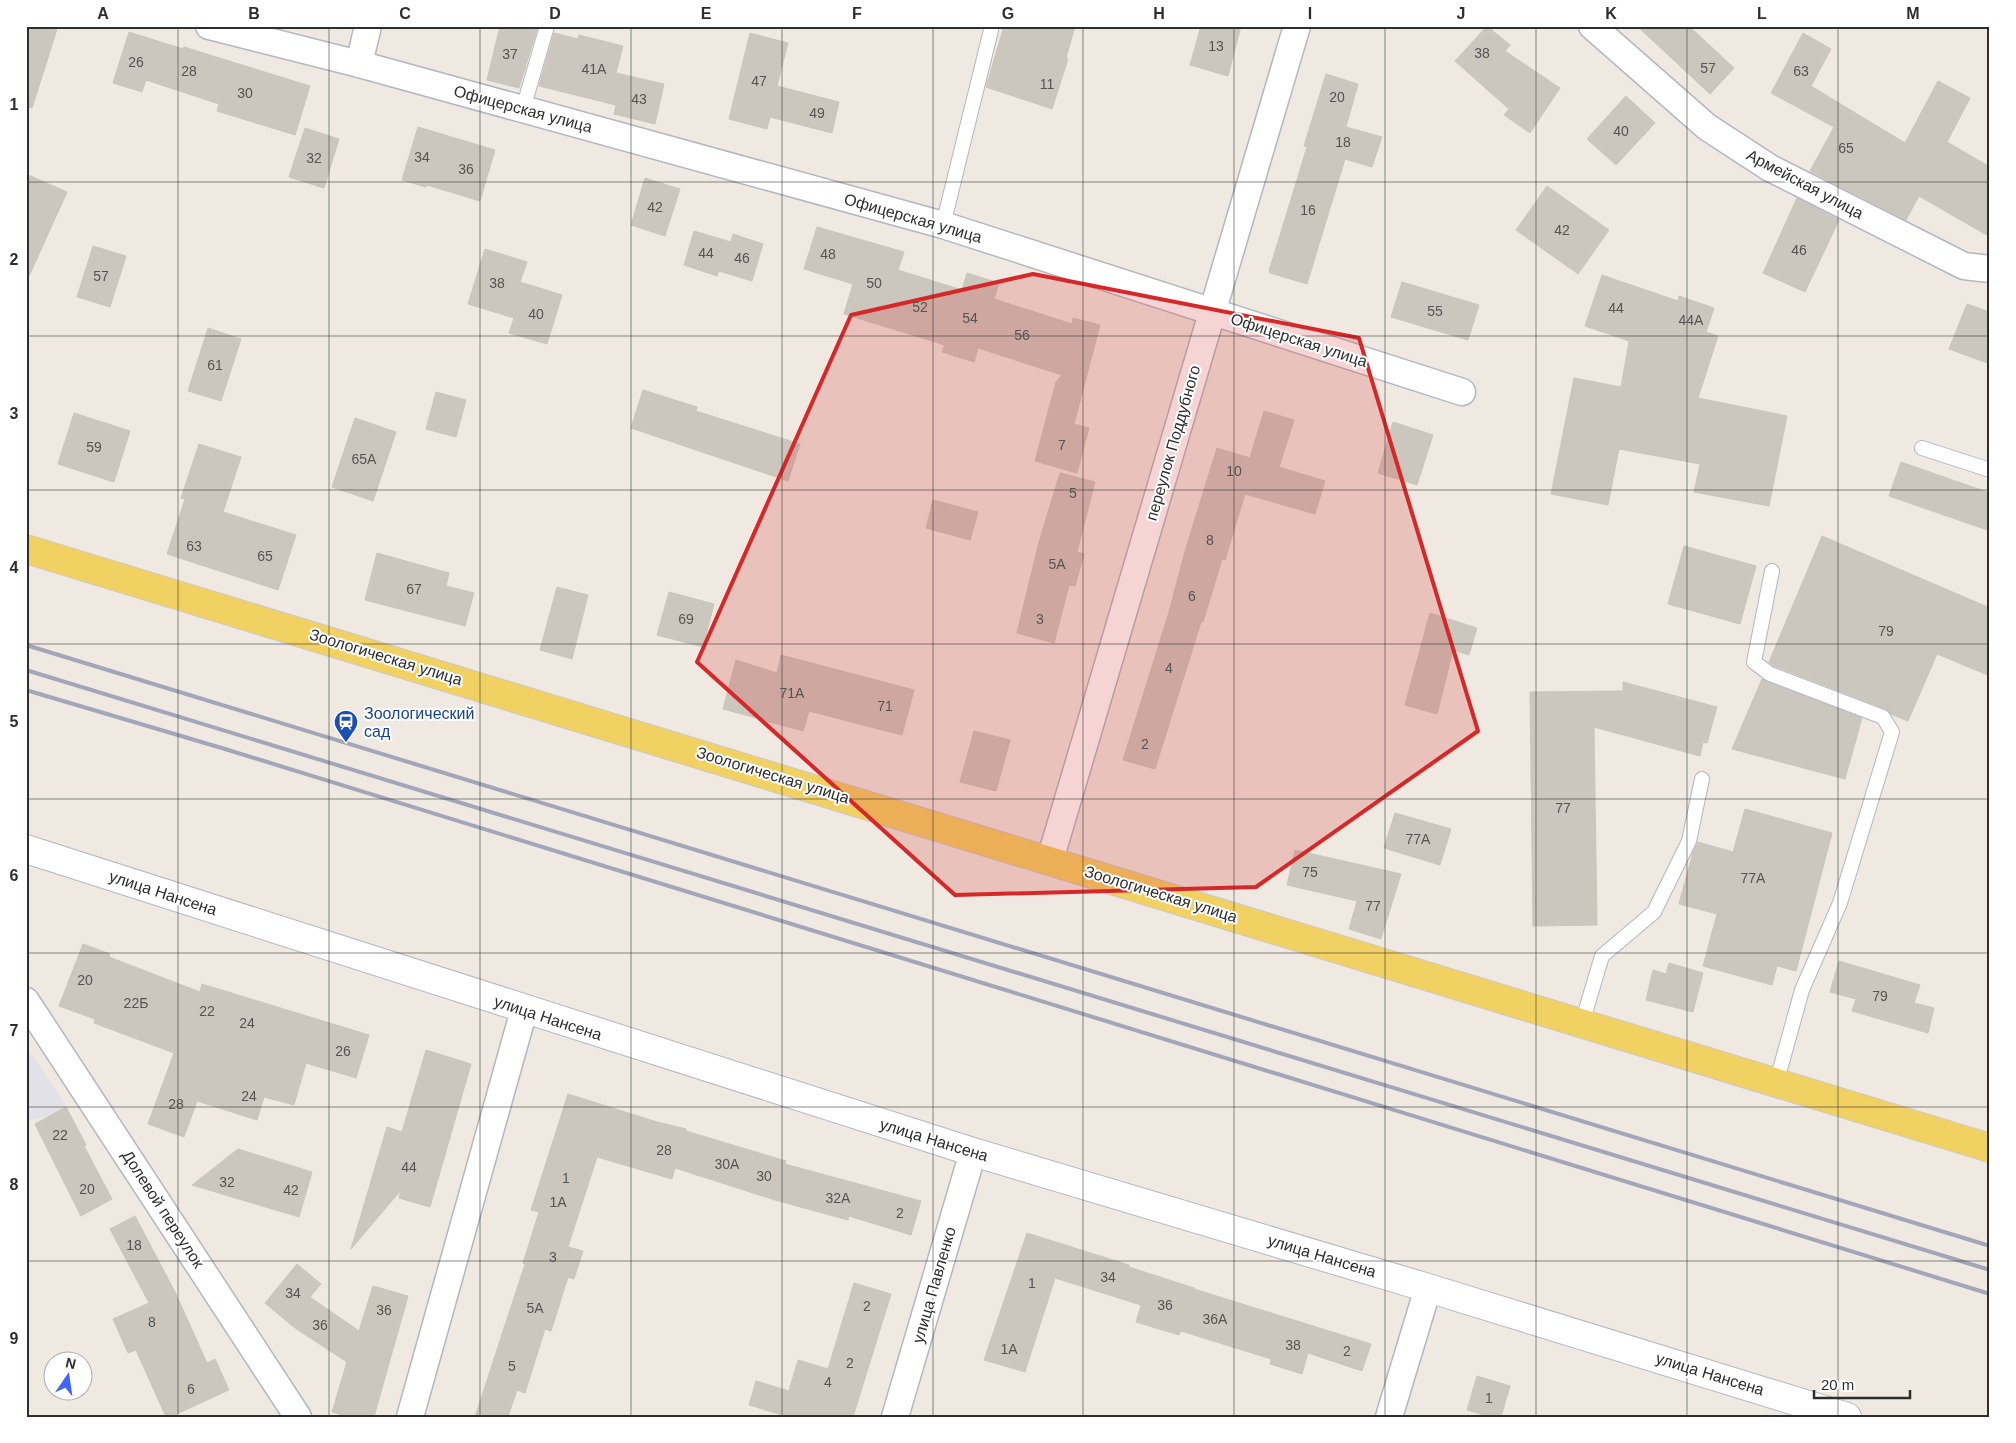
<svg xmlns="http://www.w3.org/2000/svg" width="2016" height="1443" viewBox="0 0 2016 1443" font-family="Helvetica,sans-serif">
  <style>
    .industrial { fill: #e3e1e8 }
    .building { fill: #cbc7bf; stroke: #cbc5ba }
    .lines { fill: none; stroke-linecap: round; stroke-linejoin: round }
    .service-casing { stroke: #b4b7c1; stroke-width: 16 }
    .minor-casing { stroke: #b4b7c1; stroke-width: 29 }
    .secondary-casing { stroke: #b4b7c1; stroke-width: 30 }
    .primary-casing { stroke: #c9c9c9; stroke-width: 30 }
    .service { stroke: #fff; stroke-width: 14 }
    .minor { stroke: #fff; stroke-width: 26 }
    .secondary { stroke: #fff; stroke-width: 28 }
    .primary { stroke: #f2d163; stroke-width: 28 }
    .rail { stroke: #a3a6b8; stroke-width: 4 }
    .marked { fill: #d62828; fill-opacity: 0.2; stroke: #d62828; stroke-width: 4; stroke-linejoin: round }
    .grid { fill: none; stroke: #2e2e2e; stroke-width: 1; stroke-opacity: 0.55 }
    .labels { text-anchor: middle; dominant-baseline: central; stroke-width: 4; stroke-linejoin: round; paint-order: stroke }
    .number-label { font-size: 14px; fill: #555452 }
    .street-label { font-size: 16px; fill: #2e2e2e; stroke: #fff }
    .transit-label { font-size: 16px; fill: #164399; stroke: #fff; text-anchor: start }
    .neatline { fill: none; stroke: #2e2e2e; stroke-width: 2 }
    .grid-label { font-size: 16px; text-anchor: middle; font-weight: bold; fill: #2e2e2e }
  </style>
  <rect width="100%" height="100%" fill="#efe9e1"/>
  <polygon class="industrial" points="26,1046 69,1110 26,1122"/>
  <g class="building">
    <polygon points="26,26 58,26 32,108 26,107"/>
    <polygon points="500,26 526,26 537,29 519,88 487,80"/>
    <polygon points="1004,26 1075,26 1066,58 1068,59 1052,109 986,87"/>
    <polygon points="1201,26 1241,26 1228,76 1190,65"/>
    <polygon points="1487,26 1510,45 1505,51 1560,88 1530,133 1504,115 1509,109 1455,61"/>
    <polygon points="1637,26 1689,26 1734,68 1710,94"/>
    <polygon points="129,32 183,49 184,47 310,86 295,135 217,111 219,104 146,80 142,92 113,83"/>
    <polygon points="554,33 578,39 579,35 623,46 616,73 664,84 655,124 614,114 616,105 539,86"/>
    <polygon points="750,33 788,43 777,86 839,102 832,133 770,117 767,129 729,119"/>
    <polygon points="1803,33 1831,49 1811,86 1905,143 1938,81 1970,98 1947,142 1990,167 1990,237 1919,196 1906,220 1810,171 1834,127 1771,93"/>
    <polygon points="1326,74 1358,84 1346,127 1382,137 1372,167 1345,159 1307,284 1270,273 1270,271 1269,271 1307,147 1304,146"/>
    <polygon points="1626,96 1655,123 1616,165 1587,139"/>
    <polygon points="418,127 495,150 480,201 427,185 426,187 402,180"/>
    <polygon points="305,128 339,139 324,188 289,177"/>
    <polygon points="26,174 67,192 26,283"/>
    <polygon points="645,178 680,189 665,236 631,225"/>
    <polygon points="1547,186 1609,230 1578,274 1516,230"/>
    <polygon points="1797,198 1839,220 1805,292 1763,273"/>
    <polygon points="817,227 904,252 898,270 962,290 967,273 999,283 994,299 1072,324 1073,318 1100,325 1074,424 1089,428 1077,473 1035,461 1056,382 1062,375 978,348 974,362 942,352 945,345 844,314 853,284 804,269"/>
    <polygon points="694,231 731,242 733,234 763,244 752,281 719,271 717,276 684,265"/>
    <polygon points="93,246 126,256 110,307 77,297"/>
    <polygon points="485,249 527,262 520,282 562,295 547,344 509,333 514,318 468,304"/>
    <polygon points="1602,275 1678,301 1679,296 1714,308 1706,332 1718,336 1698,398 1787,416 1769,506 1694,492 1700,464 1619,449 1608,505 1551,494 1574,378 1621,387 1629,341 1585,326"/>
    <polygon points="1402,282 1479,305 1468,340 1391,317"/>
    <polygon points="1967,304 1990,312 1990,364 1949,349"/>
    <polygon points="208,328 241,339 221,401 188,391"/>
    <polygon points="643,390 697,407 696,411 800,444 788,481 631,428"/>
    <polygon points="436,392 466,400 456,437 426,429"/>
    <polygon points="1264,411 1294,420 1279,467 1325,481 1315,514 1245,494 1225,560 1222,559 1203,622 1201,622 1155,769 1123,760 1169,612 1186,548 1217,448 1250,458"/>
    <polygon points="74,413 130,431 114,482 58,464"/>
    <polygon points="355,418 396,432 373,501 332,487"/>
    <polygon points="1393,422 1433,435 1417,485 1378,473"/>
    <polygon points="199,444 241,457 223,512 296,535 278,590 167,554 185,499 181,498"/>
    <polygon points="1901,462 1990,493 1990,531 1889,496"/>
    <polygon points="1060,473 1095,482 1077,552 1084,554 1075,586 1069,585 1054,643 1017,633 1039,542"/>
    <polygon points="933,500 978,512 970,540 926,528"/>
    <polygon points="1822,536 1990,608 1990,676 1937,654 1908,721 1891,714 1886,709 1774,666 1769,662"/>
    <polygon points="1684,546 1756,566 1740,624 1668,604"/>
    <polygon points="377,553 449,573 446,586 474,593 465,626 365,600"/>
    <polygon points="557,587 588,595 572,659 540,650"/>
    <polygon points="669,592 714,604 703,647 657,635"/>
    <polygon points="1430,613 1477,628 1469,655 1453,650 1437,714 1405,705"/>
    <polygon points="781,655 914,690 902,735 809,711 803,731 723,709 736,660 777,673"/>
    <polygon points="1762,679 1862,718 1845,779 1732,749"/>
    <polygon points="1623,682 1717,707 1707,743 1703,742 1700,756 1594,727 1597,925 1533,926 1530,692 1623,691"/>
    <polygon points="974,731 1010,740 996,791 960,782"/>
    <polygon points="1745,809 1832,833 1796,971 1777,966 1772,985 1703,966 1717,914 1679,904 1693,852 1698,842 1733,852"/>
    <polygon points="1395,813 1451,829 1440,865 1384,848"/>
    <polygon points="1295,850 1401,874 1381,939 1349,929 1357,901 1287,885"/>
    <polygon points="83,944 110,954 109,957 200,992 202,984 369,1035 356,1078 306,1063 294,1105 264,1097 257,1120 197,1101 184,1137 148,1124 174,1053 94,1023 95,1019 59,1006"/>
    <polygon points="1839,961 1920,985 1914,1003 1934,1008 1928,1033 1852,1011 1856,999 1830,992"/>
    <polygon points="1669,963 1703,973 1693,1012 1646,1000 1653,970 1666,974"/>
    <polygon points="426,1050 471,1064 430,1207 399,1198 401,1190 351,1249 387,1127 402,1132"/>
    <polygon points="568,1094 657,1122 686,1129 686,1131 786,1161 785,1164 921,1201 911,1235 849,1216 848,1220 775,1200 675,1168 672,1179 597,1157 568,1247 583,1251 574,1279 568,1277 551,1331 545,1329 525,1393 517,1390 508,1417 475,1417 525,1264 523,1263 539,1212 531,1210"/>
    <polygon points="66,1107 86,1145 84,1146 112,1199 81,1216 35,1124"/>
    <polygon points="238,1149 312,1172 299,1217 192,1185"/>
    <polygon points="135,1216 175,1292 207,1363 215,1359 229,1390 170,1417 166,1417 136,1350 128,1353 113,1319 149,1303 110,1229"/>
    <polygon points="1027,1233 1129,1265 1129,1267 1194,1288 1194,1289 1371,1344 1362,1371 1308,1353 1302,1374 1270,1364 1271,1359 1181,1331 1179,1335 1136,1322 1141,1305 1055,1278 1025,1372 984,1360"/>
    <polygon points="297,1264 321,1284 310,1297 359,1331 373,1286 408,1296 374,1417 349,1417 332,1412 347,1362 295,1328 265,1303"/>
    <polygon points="854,1283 891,1294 853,1417 781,1417 782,1415 749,1405 756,1381 789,1391 798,1360 828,1369"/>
    <polygon points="1477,1376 1510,1386 1501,1417 1491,1417 1467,1410"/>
  </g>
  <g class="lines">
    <defs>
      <g id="service">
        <polyline points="523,109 547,26"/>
        <polyline points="943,225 992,26"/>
        <polyline points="1922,448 1990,470"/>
        <polyline points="1772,571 1754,662 1770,674 1883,717 1892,732 1840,903 1802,990 1776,1084"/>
        <polyline points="1582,1023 1602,956 1654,912 1689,841 1702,779"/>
      </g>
      <g id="minor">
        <polyline points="209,26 359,64 943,225 1462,392"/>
        <polyline points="1592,26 1707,127 1770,168 1964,266 1990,269"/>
        <polyline points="359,64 368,26"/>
        <polyline points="1050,860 1297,26"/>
        <polyline points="26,1001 298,1417"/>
        <polyline points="410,1417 524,1010"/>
        <polyline points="895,1417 973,1152"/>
        <polyline points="1389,1417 1428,1288"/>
      </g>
      <polyline id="secondary" points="26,849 973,1152 1428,1288 1847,1417"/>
      <polyline id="primary" points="26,549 1990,1148"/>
    </defs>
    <use href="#service" class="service-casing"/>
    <use href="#minor" class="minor-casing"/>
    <use href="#secondary" class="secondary-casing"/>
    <use href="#primary" class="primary-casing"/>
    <use href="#service" class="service"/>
    <use href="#minor" class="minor"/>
    <use href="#secondary" class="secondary"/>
    <use href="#primary" class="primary"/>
    <g class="rail">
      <polyline points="26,645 1990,1246"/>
      <polyline points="26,670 1990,1270"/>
      <polyline points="26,690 225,749 1990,1294"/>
    </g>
  </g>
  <path class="marked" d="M 1033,274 L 1359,338 L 1478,731 L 1256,887 L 955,895 L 697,662 L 851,315 Z"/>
  <path class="grid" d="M 178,26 L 178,1417M 329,26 L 329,1417M 480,26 L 480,1417M 631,26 L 631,1417M 782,26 L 782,1417M 933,26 L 933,1417M 1083,26 L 1083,1417M 1234,26 L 1234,1417M 1385,26 L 1385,1417M 1536,26 L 1536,1417M 1687,26 L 1687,1417M 1838,26 L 1838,1417M 26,182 L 1990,182M 26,336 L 1990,336M 26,490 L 1990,490M 26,644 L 1990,644M 26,799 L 1990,799M 26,953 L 1990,953M 26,1107 L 1990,1107M 26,1261 L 1990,1261"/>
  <defs>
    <symbol id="station-pin" viewBox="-11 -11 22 30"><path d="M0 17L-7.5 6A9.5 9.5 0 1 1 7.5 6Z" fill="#1a4fb4" stroke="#fff"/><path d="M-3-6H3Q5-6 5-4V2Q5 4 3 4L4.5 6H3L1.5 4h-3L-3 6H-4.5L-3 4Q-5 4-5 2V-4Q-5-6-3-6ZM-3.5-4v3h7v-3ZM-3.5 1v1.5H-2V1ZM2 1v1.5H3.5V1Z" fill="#fff"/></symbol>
  </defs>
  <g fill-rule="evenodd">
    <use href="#station-pin" x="332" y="708" width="28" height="38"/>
  </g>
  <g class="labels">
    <g class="number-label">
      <text x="1216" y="46">13</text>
      <text x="1482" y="53">38</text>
      <text x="510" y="54">37</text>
      <text x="136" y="62">26</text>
      <text x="1708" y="68">57</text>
      <text x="594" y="69">41А</text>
      <text x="189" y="71">28</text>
      <text x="1801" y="71">63</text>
      <text x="759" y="81">47</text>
      <text x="1047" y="84">11</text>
      <text x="245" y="93">30</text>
      <text x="1337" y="97">20</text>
      <text x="639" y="99">43</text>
      <text x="817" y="113">49</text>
      <text x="1621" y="131">40</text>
      <text x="1343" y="142">18</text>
      <text x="1846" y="148">65</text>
      <text x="422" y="157">34</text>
      <text x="314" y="158">32</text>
      <text x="466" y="169">36</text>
      <text x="655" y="207">42</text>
      <text x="1308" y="210">16</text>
      <text x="1562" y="230">42</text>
      <text x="1799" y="250">46</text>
      <text x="706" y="253">44</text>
      <text x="828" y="254">48</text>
      <text x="742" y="258">46</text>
      <text x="101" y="276">57</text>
      <text x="497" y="283">38</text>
      <text x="874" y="283">50</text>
      <text x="920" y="307">52</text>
      <text x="1616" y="308">44</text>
      <text x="1435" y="311">55</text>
      <text x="536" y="314">40</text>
      <text x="970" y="318">54</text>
      <text x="1691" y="320">44А</text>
      <text x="1022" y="335">56</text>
      <text x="215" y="365">61</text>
      <text x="1062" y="445">7</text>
      <text x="94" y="447">59</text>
      <text x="364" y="459">65А</text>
      <text x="1234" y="471">10</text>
      <text x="1073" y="493">5</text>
      <text x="1210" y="540">8</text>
      <text x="194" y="546">63</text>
      <text x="265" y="556">65</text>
      <text x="1057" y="564">5А</text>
      <text x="414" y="589">67</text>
      <text x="1192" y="596">6</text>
      <text x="686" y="619">69</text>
      <text x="1040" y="619">3</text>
      <text x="1886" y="631">79</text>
      <text x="1169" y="668">4</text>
      <text x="792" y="693">71А</text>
      <text x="885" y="706">71</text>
      <text x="1145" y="744">2</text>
      <text x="1563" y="808">77</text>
      <text x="1418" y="839">77А</text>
      <text x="1310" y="872">75</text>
      <text x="1753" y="878">77А</text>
      <text x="1373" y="906">77</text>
      <text x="85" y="980">20</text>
      <text x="1880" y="996">79</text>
      <text x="136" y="1003">22Б</text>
      <text x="207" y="1011">22</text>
      <text x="247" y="1023">24</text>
      <text x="343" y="1051">26</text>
      <text x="249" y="1096">24</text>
      <text x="176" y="1104">28</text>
      <text x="60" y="1135">22</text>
      <text x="664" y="1150">28</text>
      <text x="727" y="1164">30А</text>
      <text x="409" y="1167">44</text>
      <text x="764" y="1176">30</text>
      <text x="566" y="1178">1</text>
      <text x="227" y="1182">32</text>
      <text x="87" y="1189">20</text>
      <text x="291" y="1190">42</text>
      <text x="838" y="1198">32А</text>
      <text x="558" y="1202">1А</text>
      <text x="900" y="1213">2</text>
      <text x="134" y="1245">18</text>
      <text x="553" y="1257">3</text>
      <text x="1108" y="1277">34</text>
      <text x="1032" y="1283">1</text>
      <text x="293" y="1293">34</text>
      <text x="1165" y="1305">36</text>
      <text x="867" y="1306">2</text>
      <text x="535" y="1308">5А</text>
      <text x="384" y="1310">36</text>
      <text x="1215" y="1319">36А</text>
      <text x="152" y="1322">8</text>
      <text x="320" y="1325">36</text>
      <text x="1293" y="1345">38</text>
      <text x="1009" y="1349">1А</text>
      <text x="1347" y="1351">2</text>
      <text x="850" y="1363">2</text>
      <text x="512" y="1366">5</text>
      <text x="828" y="1382">4</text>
      <text x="191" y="1389">6</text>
      <text x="1489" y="1398">1</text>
    </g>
    <g class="street-label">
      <text transform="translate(523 109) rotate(15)">Офицерская улица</text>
      <text transform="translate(1805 184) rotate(28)">Армейская улица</text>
      <text transform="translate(913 218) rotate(16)">Офицерская улица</text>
      <text transform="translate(1299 340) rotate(18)">Офицерская улица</text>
      <text transform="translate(1173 443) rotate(-74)">переулок Поддубного</text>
      <text transform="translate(386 657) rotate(17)">Зоологическая улица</text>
      <text transform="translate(773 775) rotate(17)">Зоологическая улица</text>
      <text transform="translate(163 893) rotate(18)">улица Нансена</text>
      <text transform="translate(1161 894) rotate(17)">Зоологическая улица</text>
      <text transform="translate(548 1018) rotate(18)">улица Нансена</text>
      <text transform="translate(934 1140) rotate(17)">улица Нансена</text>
      <text transform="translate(163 1209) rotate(57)">Долевой переулок</text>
      <text transform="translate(1322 1256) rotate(17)">улица Нансена</text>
      <text transform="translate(934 1285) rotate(-74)">улица Павленко</text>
      <text transform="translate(1710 1374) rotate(17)">улица Нансена</text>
    </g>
    <g class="transit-label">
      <text x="364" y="713">Зоологический<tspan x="364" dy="18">сад</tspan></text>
    </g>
  </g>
  <rect width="2016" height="1443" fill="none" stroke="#ffffff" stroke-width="55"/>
  <g transform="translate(68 1376) rotate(13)"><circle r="24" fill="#ffffff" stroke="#ababab"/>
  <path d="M0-4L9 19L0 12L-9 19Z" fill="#4264fb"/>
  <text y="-8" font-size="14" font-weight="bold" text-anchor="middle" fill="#2e2e2e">N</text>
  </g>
  <path d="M1814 1390v8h96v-8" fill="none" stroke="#2e2e2e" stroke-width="2.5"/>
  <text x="1821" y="1390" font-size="15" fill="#2e2e2e" stroke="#ffffff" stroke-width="4" paint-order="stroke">20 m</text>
  <rect x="28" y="28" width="1960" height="1388" class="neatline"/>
  <g class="grid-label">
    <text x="103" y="19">A</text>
    <text x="254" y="19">B</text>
    <text x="405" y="19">C</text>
    <text x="555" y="19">D</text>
    <text x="706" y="19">E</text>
    <text x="857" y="19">F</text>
    <text x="1008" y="19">G</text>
    <text x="1159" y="19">H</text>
    <text x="1310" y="19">I</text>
    <text x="1461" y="19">J</text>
    <text x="1611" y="19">K</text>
    <text x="1762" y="19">L</text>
    <text x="1913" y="19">M</text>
    <text x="14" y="110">1</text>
    <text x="14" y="265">2</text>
    <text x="14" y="419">3</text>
    <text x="14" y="573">4</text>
    <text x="14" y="727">5</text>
    <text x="14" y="881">6</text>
    <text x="14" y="1036">7</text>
    <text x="14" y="1190">8</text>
    <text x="14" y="1344">9</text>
  </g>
</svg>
